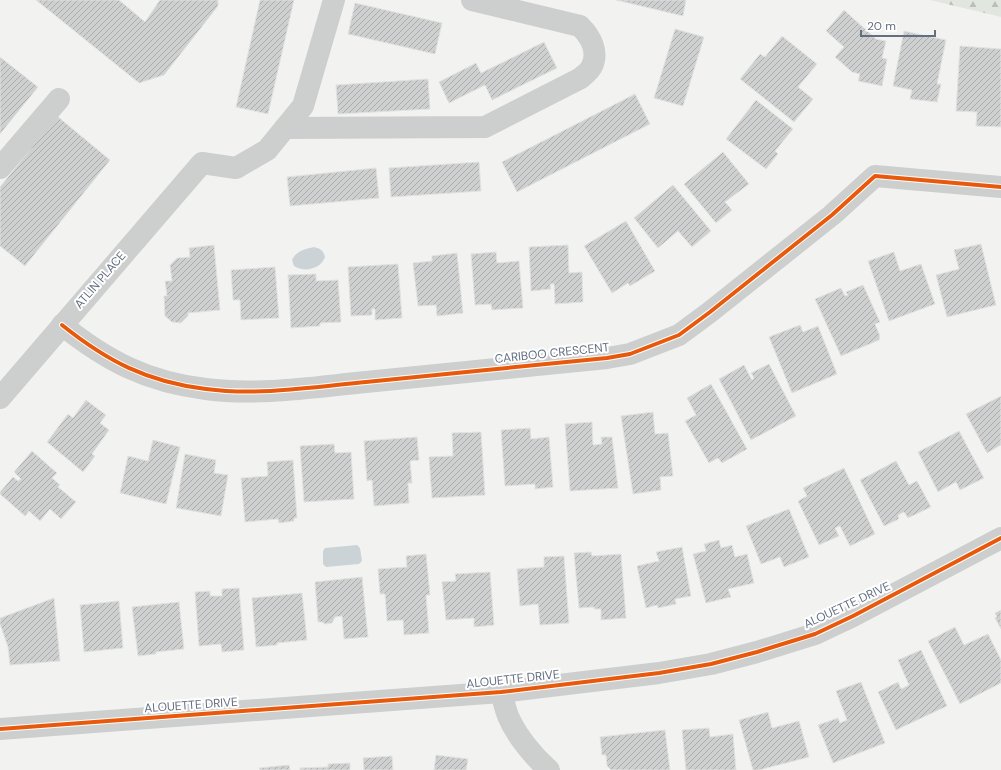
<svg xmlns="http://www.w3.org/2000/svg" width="1001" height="770" viewBox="0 0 1001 770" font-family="'DM Sans',sans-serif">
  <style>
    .forest { fill: url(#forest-firs) }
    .water { fill: #ccd3d7 }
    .building { fill: url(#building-hatch); stroke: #e2e2e1 }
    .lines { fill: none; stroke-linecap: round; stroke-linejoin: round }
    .minor { stroke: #cdcece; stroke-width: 22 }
    .cycleway-casing { stroke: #fff; stroke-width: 6 }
    .cycleway { stroke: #e8590c; stroke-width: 4 }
    .labels { text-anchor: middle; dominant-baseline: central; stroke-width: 4; stroke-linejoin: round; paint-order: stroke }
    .street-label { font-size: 12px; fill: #636f81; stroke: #fff }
  </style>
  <defs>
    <pattern id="forest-firs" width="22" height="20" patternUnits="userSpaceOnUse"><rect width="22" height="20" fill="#e1e6df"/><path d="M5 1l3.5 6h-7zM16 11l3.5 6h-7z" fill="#babfba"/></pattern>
    <pattern id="building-hatch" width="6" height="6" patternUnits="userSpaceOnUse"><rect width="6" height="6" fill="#cecfcf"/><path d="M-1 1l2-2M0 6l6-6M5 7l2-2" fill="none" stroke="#abacad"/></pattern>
  </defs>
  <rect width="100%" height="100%" fill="#f2f3f1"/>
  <polygon class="forest" points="930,0 1001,0 1001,17"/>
  <g class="water">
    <path d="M 314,247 C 321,249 323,250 325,257 C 321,269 304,273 294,266 L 292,260 C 296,251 305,249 314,247 Z"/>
    <polygon points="357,545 360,548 362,561 359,564 326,567 323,564 323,551 325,548"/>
  </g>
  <g class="building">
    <polygon points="36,0 119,0 145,22 160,0 218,0 218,6 164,75 139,83"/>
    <polygon points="260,0 294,0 268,114 236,107"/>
    <polygon points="616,0 686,0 683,16"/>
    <polygon points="355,3 442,23 435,54 348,34"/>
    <polygon points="844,10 876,39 886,41 882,58 887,59 882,86 858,81 860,74 852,72 835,57 844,47 826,31"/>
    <polygon points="675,29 704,37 683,106 654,98"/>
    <polygon points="904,31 946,40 937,84 941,84 937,102 910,99 912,90 893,86"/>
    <polygon points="782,36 817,64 798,87 813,99 794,122 740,79 760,54 765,57"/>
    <polygon points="544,42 557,68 492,100 485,85 449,103 439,82 476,63 481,73"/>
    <polygon points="960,46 1001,49 1001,127 976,126 977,112 956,111"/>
    <polygon points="0,57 38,87 0,134"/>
    <polygon points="428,79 430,109 338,114 336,85"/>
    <polygon points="635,94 650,124 517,192 502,162"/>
    <polygon points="756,100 793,129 775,151 778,154 766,169 726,139"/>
    <polygon points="57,116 110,160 25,266 0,246 0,187"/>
    <polygon points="723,152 749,184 725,202 732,210 716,223 684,184"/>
    <polygon points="479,162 481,191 391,197 389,168"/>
    <polygon points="376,168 379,198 290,206 287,177"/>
    <polygon points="673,185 711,231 692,247 678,231 658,248 634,218"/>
    <polygon points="626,221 655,271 630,286 628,283 612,293 584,246"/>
    <polygon points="981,244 996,305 947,317 936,275 959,269 954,250"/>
    <polygon points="214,245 220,310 188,313 188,316 181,323 172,322 165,316 164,296 167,296 165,281 172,281 170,265 177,258 190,257 189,248"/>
    <polygon points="568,245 569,273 582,272 583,302 555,304 554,284 550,284 551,289 531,291 529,247"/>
    <polygon points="496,252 497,263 519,261 523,308 492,310 491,304 475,305 471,254"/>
    <polygon points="894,252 900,271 921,264 935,304 889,321 868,261"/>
    <polygon points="457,253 463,313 437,316 436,305 418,306 413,263 432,261 432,256"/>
    <polygon points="398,264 402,318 375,320 375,309 372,309 372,315 351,316 348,267"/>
    <polygon points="275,267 279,318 241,320 240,300 233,300 231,270"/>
    <polygon points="316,274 316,281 338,280 341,322 320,323 320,326 291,328 288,275"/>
    <polygon points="863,285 880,322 875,324 880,336 879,340 841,356 815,299 841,288 845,296 848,295 846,292"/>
    <polygon points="800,325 803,332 818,326 837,374 792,393 769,337"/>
    <polygon points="769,364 796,416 751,440 719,379 744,365 752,380 754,378 751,373"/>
    <polygon points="711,384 747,449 722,463 718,458 709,463 685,421 696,415 687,398"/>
    <polygon points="1001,396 1001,445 987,453 966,414"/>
    <polygon points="86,400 106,415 100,423 109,430 92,454 95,456 83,472 47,442 68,414 73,418"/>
    <polygon points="653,412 655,434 668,433 673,476 660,477 661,490 633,494 621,416"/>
    <polygon points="592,422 593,445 602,444 601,437 612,437 618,488 570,491 565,424"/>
    <polygon points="530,428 531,439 549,437 553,487 535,489 535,484 505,486 501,430"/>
    <polygon points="959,431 984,478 960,490 956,482 938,492 918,452"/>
    <polygon points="481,432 485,495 432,498 429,457 453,456 452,433"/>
    <polygon points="417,437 419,460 410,461 412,483 408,483 409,503 374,506 372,480 367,481 364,441"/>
    <polygon points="153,440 180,447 166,504 120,493 128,456 148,461"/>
    <polygon points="334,444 335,453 351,452 354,499 304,502 300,446"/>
    <polygon points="32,451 57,473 52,478 60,485 58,487 76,502 61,519 50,509 40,521 29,511 25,516 0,494 0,492 13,477 18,481 21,479 14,472"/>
    <polygon points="185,454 216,460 214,473 228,475 221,516 176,508"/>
    <polygon points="293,460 297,518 294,518 294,521 279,523 278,519 245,522 241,478 268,476 267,462"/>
    <polygon points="896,461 909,485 917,481 931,507 908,518 904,512 898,515 899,518 897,520 884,526 860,480"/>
    <polygon points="844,468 875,534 850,546 840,526 835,528 839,536 819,545 798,501 807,496 803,488"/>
    <polygon points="789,509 809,557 784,567 780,557 761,564 746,526"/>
    <polygon points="719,540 721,548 732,545 735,557 747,554 754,583 728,589 731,597 706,603 693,554 706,551 704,544"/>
    <polygon points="682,547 691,596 675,599 676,604 658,608 657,605 646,608 637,566 659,561 656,552"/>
    <polygon points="591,552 592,556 621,554 626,618 601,620 601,609 594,609 594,607 579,608 574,553"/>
    <polygon points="426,554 430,595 426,595 429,633 404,635 403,620 387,621 385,594 380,594 378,569 407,567 406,556"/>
    <polygon points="564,556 569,623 540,625 538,604 520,606 517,569 544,567 544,557"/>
    <polygon points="490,572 494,625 474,627 474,618 446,620 442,582 456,581 455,574"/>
    <polygon points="362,577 368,637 344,639 342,616 335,617 332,623 325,624 322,622 318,622 315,582"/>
    <polygon points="239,588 244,650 222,652 221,644 199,646 195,592 210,591 210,596 222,596 222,589"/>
    <polygon points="302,593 307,640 277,643 277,645 256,647 252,598"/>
    <polygon points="54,598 60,661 10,665 8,647 0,624 0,618"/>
    <polygon points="119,601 123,648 84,652 80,605"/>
    <polygon points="179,602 184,649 156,652 156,654 138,656 132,607"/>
    <polygon points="1001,610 1001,629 995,618 997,617 995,613"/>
    <polygon points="955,627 964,645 988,634 1001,660 1001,683 960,704 928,641"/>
    <polygon points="921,650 947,706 896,730 878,692 898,682 901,689 909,685 898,660"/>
    <polygon points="861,682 885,743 833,763 818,725 838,718 840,723 847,720 836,691"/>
    <polygon points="768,712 772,728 799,721 809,757 759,770 753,770 739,720"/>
    <polygon points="709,728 710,737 733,734 736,770 686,770 682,730"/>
    <polygon points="665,730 670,770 611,770 607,766 606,755 602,755 600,737"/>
    <polygon points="436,755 468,759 466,770 434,770"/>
    <polygon points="392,756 393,770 364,770 363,758"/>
    <polygon points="350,763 350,770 300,770 300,768 328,767 328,764"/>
    <polygon points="289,765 290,770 260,770 259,768"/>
  </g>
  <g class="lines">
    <g class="minor">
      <path d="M 285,128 L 485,127 L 581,78 C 584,75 590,71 592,66 C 599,51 590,36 580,26 L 472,0"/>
      <polyline points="0,168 59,99"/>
      <path d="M 62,325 C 107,361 147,382 206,389 C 258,396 314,387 366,382 C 446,374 527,366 607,358 L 630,354 L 679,335 L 710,312 L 832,215 L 875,176 L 1001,187"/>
      <polyline points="0,398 202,163 236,168 267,150 303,106 334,0"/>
      <path d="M 501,692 C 503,699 505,708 508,716 C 516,735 533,756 549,770"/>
      <polyline points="0,729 501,692 659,673 711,664 757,652 815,634 853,616 1001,538"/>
    </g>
    <defs>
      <g id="cycleway">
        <path d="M 62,325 C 107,361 147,382 206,389 C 258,396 314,387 366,382 C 446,374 527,366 607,358 L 630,354 L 679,335 L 710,312 L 832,215 L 875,176 L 1001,187"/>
        <polyline points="0,729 501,692 659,673 711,664 757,652 815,634 853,616 1001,538"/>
      </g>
    </defs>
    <use href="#cycleway" class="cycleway-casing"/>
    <use href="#cycleway" class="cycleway"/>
  </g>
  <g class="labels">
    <g class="street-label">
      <text transform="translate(100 280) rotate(-49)">ATLIN PLACE</text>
      <text transform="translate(552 353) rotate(-6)">CARIBOO CRESCENT</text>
      <text transform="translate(847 605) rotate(-25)">ALOUETTE DRIVE</text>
      <text transform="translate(513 679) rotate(-6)">ALOUETTE DRIVE</text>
      <text transform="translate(191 705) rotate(-4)">ALOUETTE DRIVE</text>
    </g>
  </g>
  <path d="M861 30v6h74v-6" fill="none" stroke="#636f81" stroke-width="2"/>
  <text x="867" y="30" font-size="12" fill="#636f81" stroke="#ffffff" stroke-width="3" paint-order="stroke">20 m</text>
</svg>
